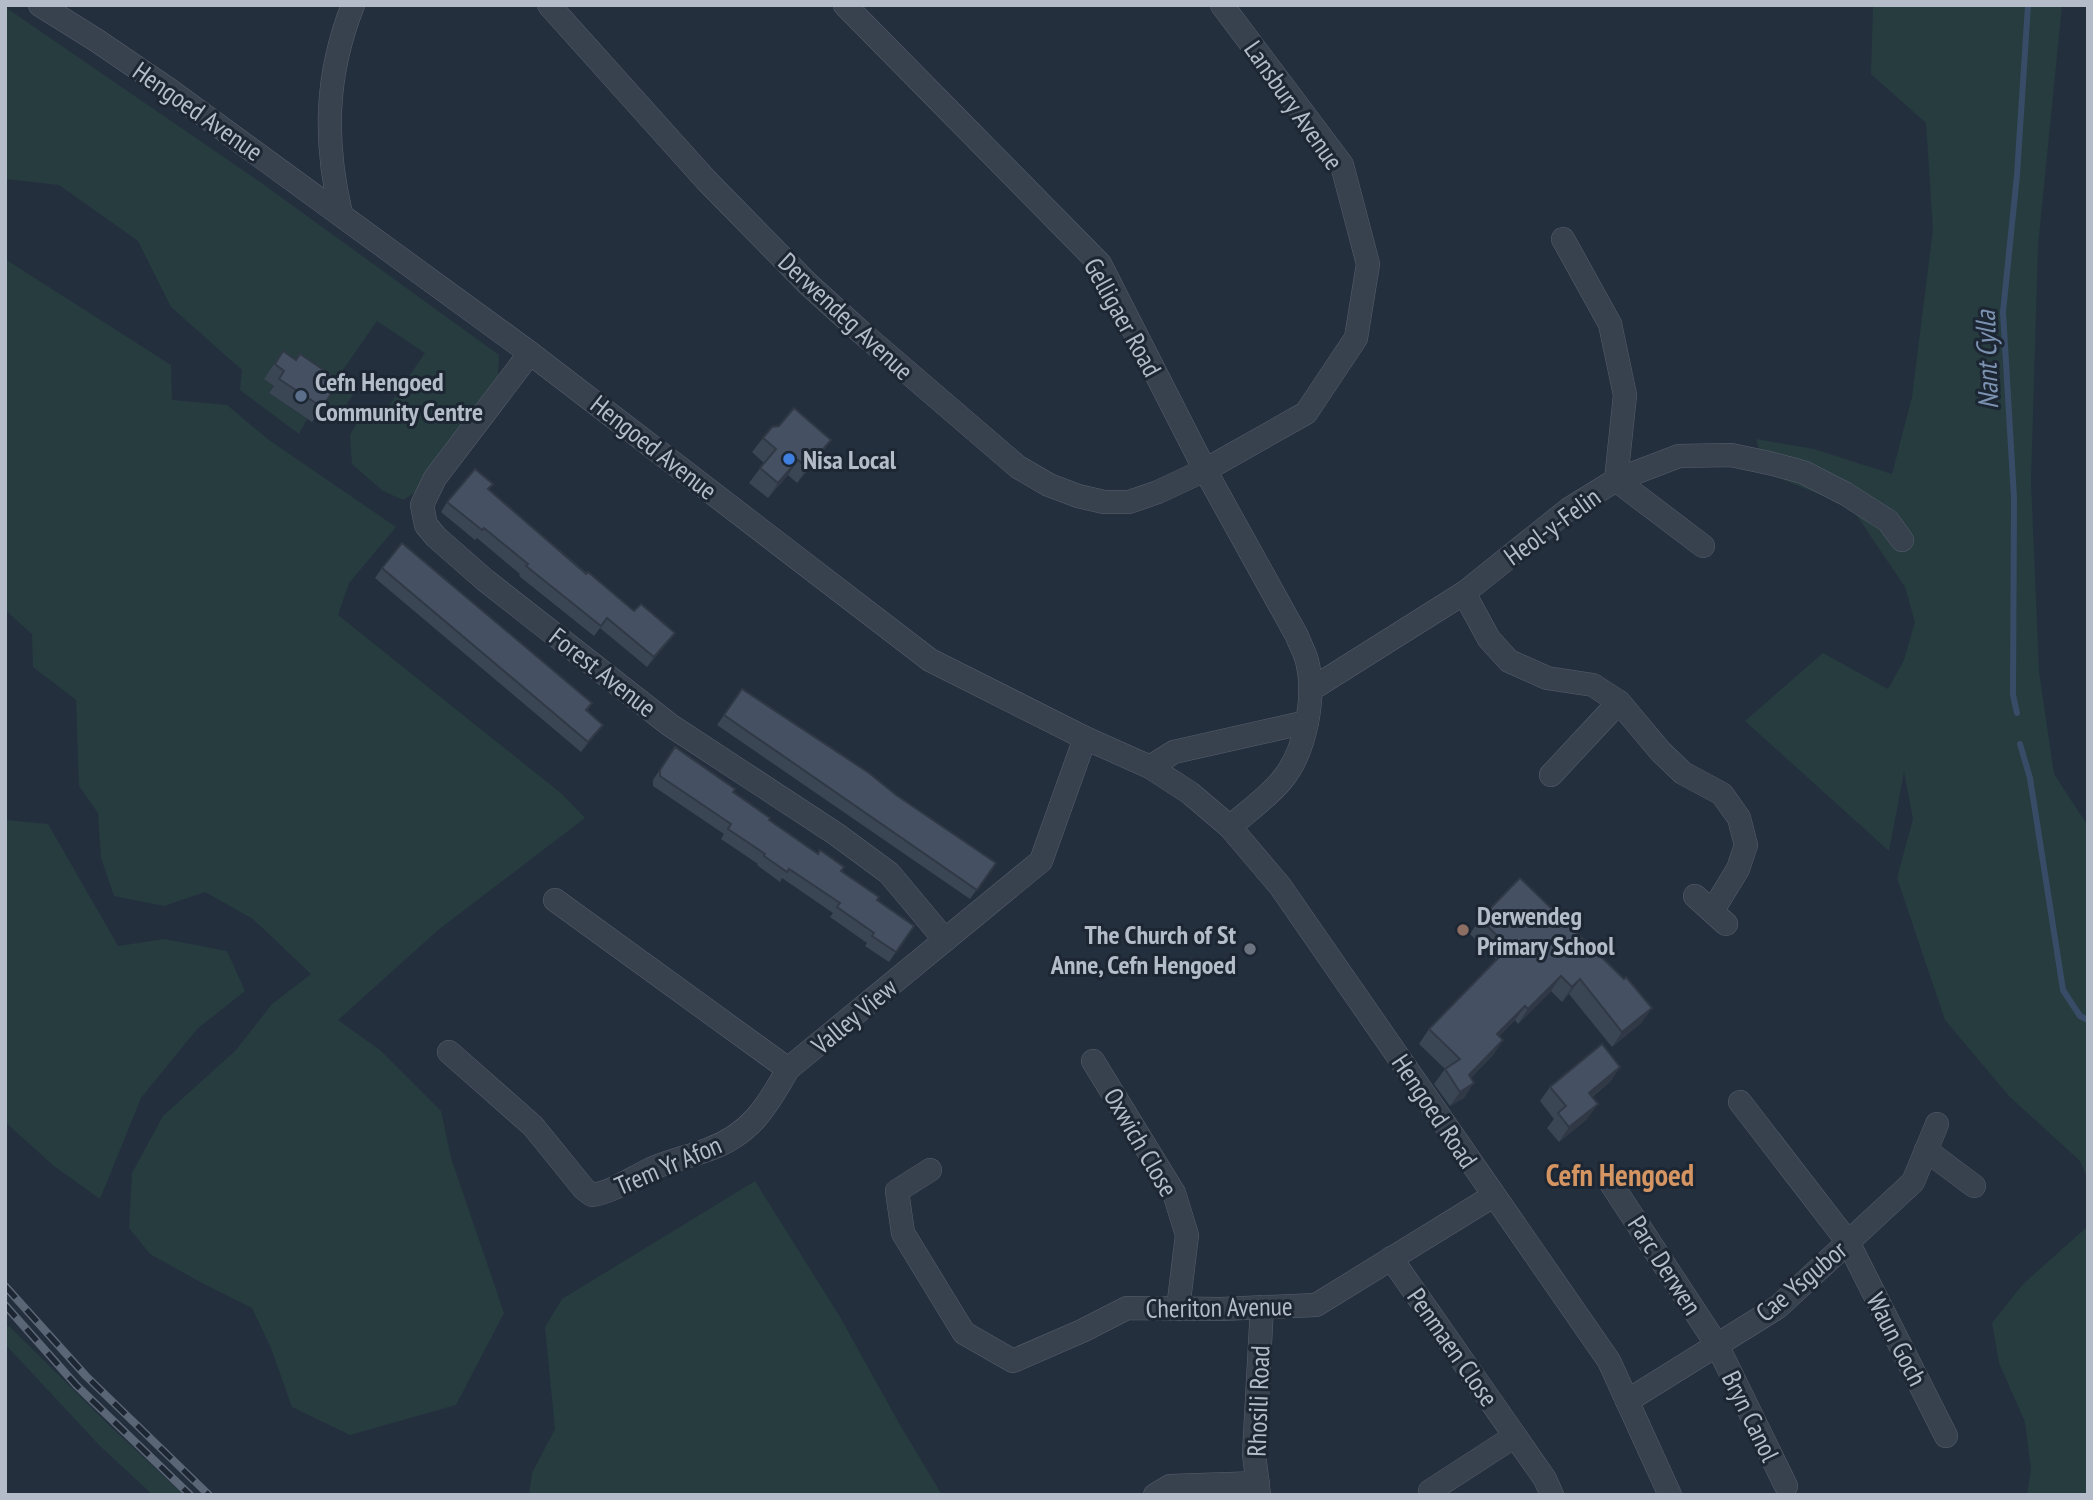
<svg xmlns="http://www.w3.org/2000/svg" width="2093" height="1500" viewBox="0 0 2093 1500" font-family="'PT Sans Narrow',sans-serif">
  <style>
    .green { fill: #263c3f }
    .lines { fill: none; stroke-linecap: round; stroke-linejoin: round }
    .stream { stroke: #394c67; stroke-width: 6 }
    .minor-casing { stroke: #565f6c; stroke-width: 24 }
    .minor { stroke: #38414e; stroke-width: 23 }
    .rail-casing { stroke: #5a6575; stroke-width: 8 }
    .rail { stroke: #1d2633; stroke-width: 5; stroke-dasharray: 16; stroke-linecap: butt }
    .wall { fill: #3b4654 }
    .shaded-wall { fill: #303945 }
    .building { fill: #455162; stroke: #303945; stroke-width: 2 }
    .service-dot { fill: #5c6f8a; stroke: #1d2633; stroke-width: 2.5 }
    .shop-dot { fill: #3f7fe0; stroke: #1d2633; stroke-width: 2.5 }
    .education-dot { fill: #8d6e63; stroke: #1d2633; stroke-width: 2.5 }
    .worship-dot { fill: #6b7280; stroke: #1d2633; stroke-width: 2.5 }
    .labels { text-anchor: middle; dominant-baseline: central; stroke-width: 6; stroke-linejoin: round; paint-order: stroke }
    .street-label { font-size: 26px; fill: #b4bcc9; stroke: #1d2633 }
    .poi-label { font-size: 26px; font-weight: bold; fill: #b4bcc9; stroke: #1d2633; text-anchor: start }
    .water-label { font-size: 28px; font-style: italic; fill: #7c92b1; stroke: #1d2633 }
    .quarter-label { font-size: 30px; font-weight: bold; fill: #d59563; stroke: #1d2633 }
  </style>
  <rect width="100%" height="100%" fill="#242f3e"/>
  <g class="green">
    <polygon points="1873,5 2062,5 2038,245 2031,481 2039,672 2054,774 2088,826 2088,1180 2080,1161 2009,1096 1945,1020 1897,878 1913,819 1904,772 1889,851 1745,721 1823,653 1888,689 1904,660 1915,622 1905,587 1851,507 1766,473 1756,439 1814,449 1892,474 1912,397 1933,230 1926,123 1871,74"/>
    <polygon points="5,7 260,182 499,355 498,375 414,493 403,500 383,491 352,464 350,435 362,414 377,423 425,353 377,321 338,377 356,390 337,419 322,408 274,386 269,393 307,419 299,434 240,390 242,370 171,307 138,241 59,185 5,179"/>
    <polygon points="5,259 171,365 172,400 227,405 269,440 396,527 349,583 338,615 562,794 585,818 438,930 338,1020 380,1050 441,1111 451,1158 504,1313 456,1405 350,1435 292,1407 271,1348 252,1308 202,1283 150,1254 129,1228 132,1173 163,1116 236,1050 272,1004 311,974 253,919 205,892 164,906 114,896 101,858 98,813 79,786 76,700 33,667 32,634 5,610"/>
    <polygon points="5,820 48,824 118,946 164,939 227,951 245,991 197,1029 141,1098 100,1199 54,1166 5,1122"/>
    <polygon points="755,1181 840,1317 900,1425 942,1495 529,1495 532,1473 555,1429 545,1327 562,1299"/>
    <polygon points="2088,1226 2088,1495 2027,1495 2031,1469 2025,1422 1999,1363 1992,1323 2023,1284"/>
    <polygon points="9,1326 111,1427 184,1495 153,1495 100,1446 5,1344 5,1328"/>
  </g>
  <g class="lines">
    <g class="stream">
      <polyline points="2017,713 2013,695 2014,498 2003,312 2017,175 2028,5"/>
      <polyline points="2020,744 2030,778 2063,990 2080,1016 2088,1020"/>
    </g>
    <defs>
      <g id="minor">
        <polyline points="40,5 96,40 168,89 530,353 930,660 1085,738 1150,767 1174,752 1307,722"/>
        <polyline points="549,5 706,180 808,284 862,333 1018,467 1049,485 1078,496 1104,502 1129,502 1158,492 1205,470 1306,413 1356,338 1368,264 1342,165 1222,5"/>
        <path d="M 845,5 L 1100,264 L 1205,470 L 1297,636 C 1300,644 1305,653 1307,661 C 1316,696 1306,751 1282,780 C 1268,797 1247,812 1230,827"/>
        <path d="M 341,214 C 324,141 325,76 353,5"/>
        <polyline points="530,353 435,478 422,505 426,525 436,537 485,580 670,725 836,834 889,873 945,940"/>
        <polyline points="1616,480 1679,456 1731,455 1769,463 1803,472 1846,494 1888,521 1902,540"/>
        <polyline points="1616,480 1703,546"/>
        <polyline points="1464,593 1489,639 1509,661 1547,678 1593,685 1619,702 1661,752 1683,773 1722,794 1739,818 1746,845 1738,869 1713,910"/>
        <polyline points="1310,690 1464,593 1569,509 1616,480 1625,395 1610,324 1563,239"/>
        <polyline points="1150,767 1190,793 1230,827 1280,886 1609,1361 1670,1495"/>
        <polyline points="1551,775 1619,702"/>
        <polyline points="1695,896 1726,924"/>
        <polyline points="555,900 788,1069 1041,861 1085,738"/>
        <path d="M 449,1052 L 533,1126 L 584,1189 L 592,1195 C 613,1192 632,1178 651,1169 C 669,1161 688,1157 707,1150 C 750,1135 767,1107 788,1069"/>
        <polyline points="1093,1061 1174,1193 1187,1235 1178,1309"/>
        <polyline points="1740,1102 1848,1242 1946,1436"/>
        <polyline points="1926,1150 1974,1186"/>
        <polyline points="930,1170 897,1191 903,1233 964,1333 1013,1361 1082,1331 1127,1308 1221,1309 1316,1305 1493,1196"/>
        <polyline points="1612,1185 1717,1345 1786,1486"/>
        <polyline points="1391,1258 1545,1479 1552,1495"/>
        <polyline points="1627,1401 1778,1307 1913,1182 1937,1124"/>
        <polyline points="1430,1491 1515,1436"/>
        <polyline points="1155,1495 1170,1486 1258,1483"/>
        <polyline points="1259,1495 1254,1454 1262,1307"/>
      </g>
    </defs>
    <use href="#minor" class="minor-casing"/>
    <use href="#minor" class="minor"/>
    <defs>
      <g id="rail">
        <polyline points="5,1286 86,1376 209,1495"/>
        <polyline points="5,1305 76,1385 190,1495"/>
      </g>
    </defs>
    <use href="#rail" class="rail-casing"/>
    <use href="#rail" class="rail"/>
  </g>
  <g class="wall">
    <polygon points="283,351 296,360 340,381 312,422 269,393 274,386 264,379"/>
    <polygon points="763,438 821,455 797,483 788,475 768,498 749,483 764,463 752,452"/>
    <polygon points="488,489 668,642 647,667 600,628 594,636 519,576 520,574 477,538 475,540 441,512 447,502"/>
    <polygon points="382,568 592,703 587,711 596,734 581,752 375,578"/>
    <polygon points="742,689 996,863 970,899 717,725"/>
    <polygon points="675,747 769,820 841,871 877,900 914,926 889,962 865,946 867,943 830,917 833,913 782,878 780,882 757,865 758,864 721,839 724,834 653,786 653,780"/>
    <polygon points="1480,919 1652,1008 1641,1023 1612,1047 1569,994 1562,1002 1551,991 1518,1024 1515,1020 1499,1036 1503,1040 1493,1055 1471,1078 1464,1098 1450,1106 1434,1084 1445,1069 1419,1044 1429,1029 1497,960 1470,934"/>
    <polygon points="1620,1067 1610,1082 1592,1097 1587,1119 1559,1142 1547,1128 1554,1119 1540,1101 1550,1087"/>
  </g>
  <g class="shaded-wall">
    <polygon points="831,440 821,455 797,483 807,468"/>
    <polygon points="798,460 788,475 768,498 778,483"/>
    <polygon points="675,633 668,642 647,667 654,657"/>
    <polygon points="603,725 596,734 581,752 588,742"/>
    <polygon points="1561,976 1551,991 1518,1024 1528,1009"/>
    <polygon points="1580,979 1569,994 1562,1002 1572,987"/>
    <polygon points="1525,1006 1515,1020 1487,1049 1497,1034"/>
    <polygon points="1652,1008 1641,1023 1612,1047 1622,1032"/>
    <polygon points="1503,1040 1493,1055 1459,1090 1469,1075"/>
    <polygon points="1620,1067 1610,1082 1578,1107 1589,1093"/>
    <polygon points="1474,1083 1464,1098 1450,1106 1460,1092"/>
    <polygon points="1598,1104 1587,1119 1559,1142 1569,1127"/>
  </g>
  <g class="building">
    <polygon points="283,351 296,360 300,354 340,381 322,407 279,379 284,371 275,364"/>
    <polygon points="794,408 831,440 807,468 798,460 778,483 760,468 776,449 763,438 772,427 779,426"/>
    <polygon points="475,469 493,484 488,489 586,574 588,572 634,611 641,604 675,633 654,657 607,618 601,626 526,566 528,564 484,528 482,530 447,502"/>
    <polygon points="402,543 592,703 586,710 603,725 588,742 382,568"/>
    <polygon points="742,689 869,773 896,795 996,863 977,890 724,715"/>
    <polygon points="675,747 735,789 733,792 770,818 769,820 818,854 820,850 844,867 841,871 879,897 877,900 914,926 896,952 872,936 874,933 837,907 840,903 789,869 787,872 764,856 765,854 728,829 731,824 660,776 660,770"/>
    <polygon points="1520,878 1624,979 1626,977 1652,1008 1622,1032 1580,979 1572,987 1561,976 1528,1009 1525,1006 1497,1034 1503,1040 1469,1075 1474,1083 1460,1092 1445,1069 1460,1059 1429,1029 1509,947 1480,919"/>
    <polygon points="1602,1044 1620,1067 1589,1093 1598,1104 1569,1127 1558,1113 1566,1106 1550,1087"/>
  </g>
  <circle class="service-dot" cx="301" cy="396" r="7"/>
  <circle class="shop-dot" cx="789" cy="459" r="7"/>
  <circle class="education-dot" cx="1463" cy="930" r="7"/>
  <circle class="worship-dot" cx="1250" cy="949" r="7"/>
  <g class="labels">
    <g class="street-label">
      <text transform="translate(1294 105) rotate(55)">Lansbury Avenue</text>
      <text transform="translate(198 111) rotate(35)">Hengoed Avenue</text>
      <text transform="translate(846 316) rotate(43)">Derwendeg Avenue</text>
      <text transform="translate(1123 317) rotate(61)">Gelligaer Road</text>
      <text transform="translate(654 447) rotate(38)">Hengoed Avenue</text>
      <text transform="translate(1552 526) rotate(-36)">Heol-y-Felin</text>
      <text transform="translate(603 672) rotate(38)">Forest Avenue</text>
      <text transform="translate(854 1016) rotate(-40)">Valley View</text>
      <text transform="translate(1435 1111) rotate(56)">Hengoed Road</text>
      <text transform="translate(1141 1142) rotate(60)">Oxwich Close</text>
      <text transform="translate(668 1165) rotate(-23)">Trem Yr Afon</text>
      <text transform="translate(1665 1265) rotate(57)">Parc Derwen</text>
      <text transform="translate(1801 1281) rotate(-40)">Cae Ysgubor</text>
      <text transform="translate(1219 1307) rotate(-1)">Cheriton Avenue</text>
      <text transform="translate(1897 1339) rotate(63)">Waun Goch</text>
      <text transform="translate(1453 1347) rotate(55)">Penmaen Close</text>
      <text transform="translate(1258 1401) rotate(-88)">Rhosili Road</text>
      <text transform="translate(1751 1416) rotate(64)">Bryn Canol</text>
    </g>
    <g class="poi-label">
      <text x="315" y="381">Cefn Hengoed<tspan x="315" dy="30">Community Centre</tspan></text>
      <text x="803" y="459">Nisa Local</text>
      <text x="1477" y="915">Derwendeg<tspan x="1477" dy="30">Primary School</tspan></text>
      <text x="1236" y="934" text-anchor="end">The Church of St<tspan x="1236" dy="30">Anne, Cefn Hengoed</tspan></text>
    </g>
    <g class="water-label">
      <text transform="translate(1986 360) rotate(-92)">Nant Cylla</text>
    </g>
    <g class="quarter-label">
      <text x="1620" y="1174">Cefn Hengoed</text>
    </g>
  </g>
  <rect width="2093" height="1500" fill="none" stroke="#b4bcc9" stroke-width="14"/>
</svg>
